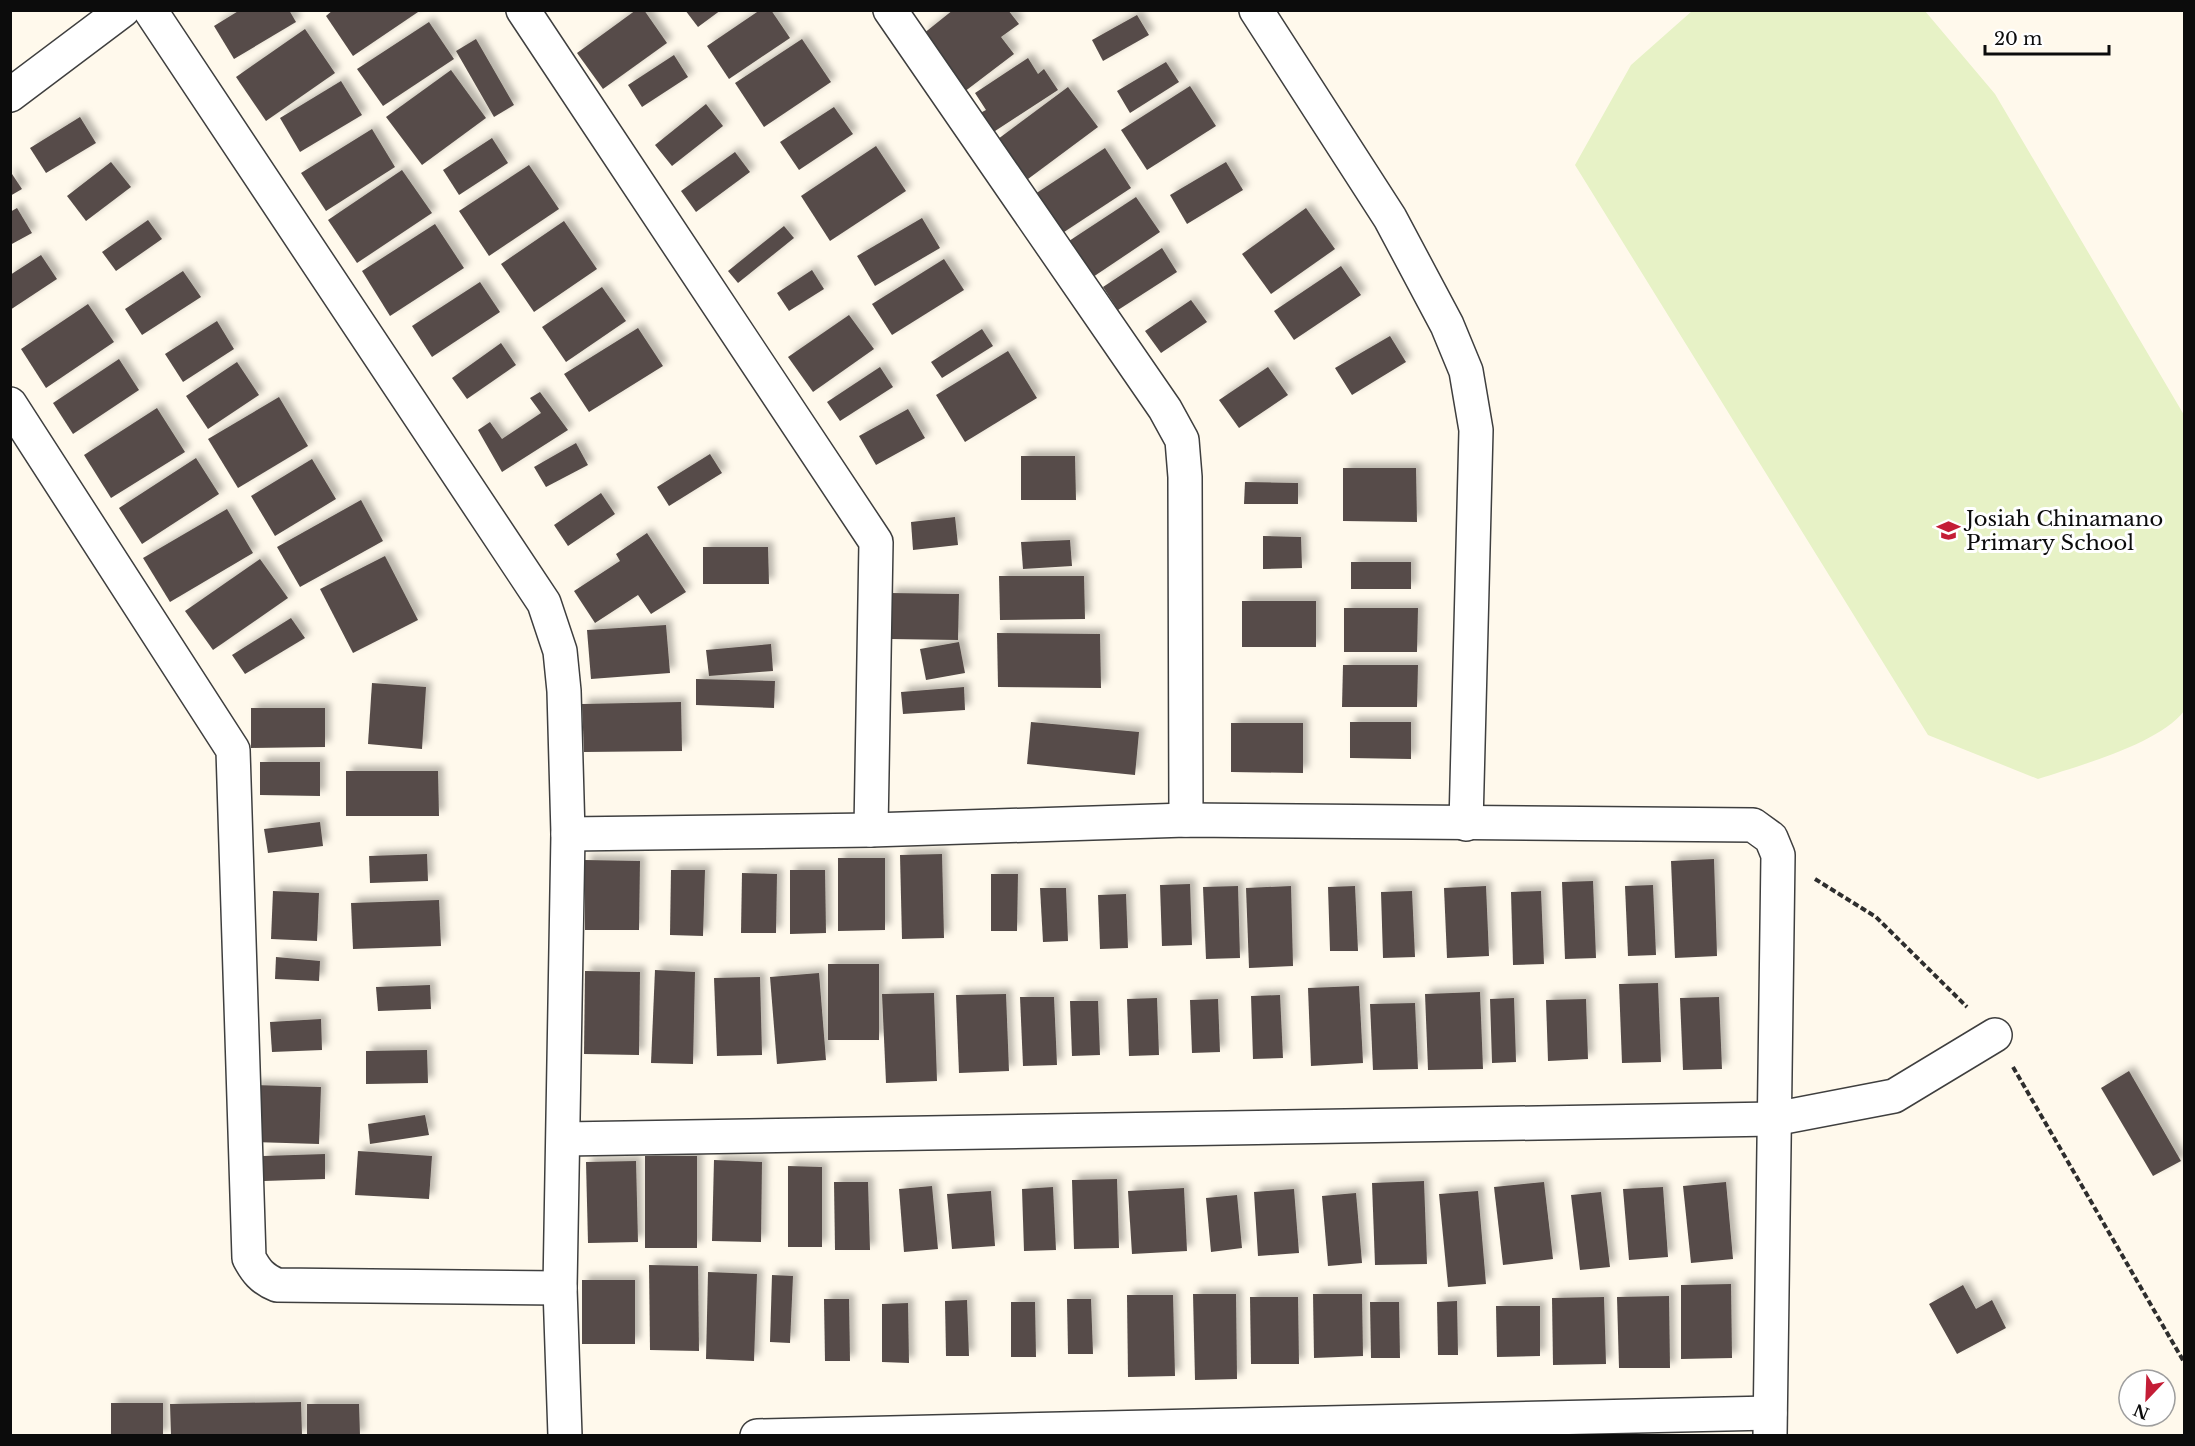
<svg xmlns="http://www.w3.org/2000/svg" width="2195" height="1446" viewBox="0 0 2195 1446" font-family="'Libre Baskerville',serif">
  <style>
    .pitch { fill: #e7f2c6 }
    .building { fill: #564c48; filter: url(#shadow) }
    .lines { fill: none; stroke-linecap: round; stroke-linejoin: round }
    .minor-casing { stroke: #3f3f3f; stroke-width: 36 }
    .path { stroke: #2e2e2e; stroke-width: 4; stroke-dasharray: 6 3; stroke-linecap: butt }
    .minor { stroke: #fff; stroke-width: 33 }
    .labels { text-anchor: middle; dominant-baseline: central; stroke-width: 6; stroke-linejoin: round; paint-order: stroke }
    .poi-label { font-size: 21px; fill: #0c0c0c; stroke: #fff; text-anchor: start }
  </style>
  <defs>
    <filter id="shadow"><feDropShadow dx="5.5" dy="-5.5" stdDeviation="3" flood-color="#0004"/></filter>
  </defs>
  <rect width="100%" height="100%" fill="#fff9ec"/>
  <path class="pitch" d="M 1692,11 L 1925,11 L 1995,94 L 2184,415 L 2184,711 C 2159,744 2078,766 2038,779 L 1928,735 L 1575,165 L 1631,65 Z"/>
  <g class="building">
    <polygon points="240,10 289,10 296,22 234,59 214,26"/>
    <polygon points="333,10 421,10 353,56 326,16"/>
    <polygon points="636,10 644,10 667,43 603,89 577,53"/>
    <polygon points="685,10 721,10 698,27"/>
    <polygon points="760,10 771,10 790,38 729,79 707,46"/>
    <polygon points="953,10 1008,10 1019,24 1001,37 1014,54 964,92 923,34"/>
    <polygon points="1137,15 1149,35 1103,61 1092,40"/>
    <polygon points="429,22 454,59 383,106 357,69"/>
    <polygon points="305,29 335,73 266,121 236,77"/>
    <polygon points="476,39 514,105 494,117 456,51"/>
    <polygon points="802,39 831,82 764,127 735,83"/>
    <polygon points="674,55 688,77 642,107 628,85"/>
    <polygon points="1028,58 1038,74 1044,69 1058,90 992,133 980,113 986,110 975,93"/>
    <polygon points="1166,62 1179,82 1130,113 1117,91"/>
    <polygon points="451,70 486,118 422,165 386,117"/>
    <polygon points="341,81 362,115 300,152 280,118"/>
    <polygon points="1190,86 1216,126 1147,170 1121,130"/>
    <polygon points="1068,87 1098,127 1028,179 998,139"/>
    <polygon points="706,104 723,126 672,166 655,145"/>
    <polygon points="834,107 853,134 799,170 780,142"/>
    <polygon points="80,117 96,143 46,173 30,148"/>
    <polygon points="372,129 395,167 326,211 301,173"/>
    <polygon points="492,138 508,163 459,195 443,170"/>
    <polygon points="876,146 906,191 830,241 801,196"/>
    <polygon points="1105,148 1131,188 1058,236 1032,196"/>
    <polygon points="735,152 750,172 696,212 681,191"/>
    <polygon points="111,162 131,187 86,221 67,196"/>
    <polygon points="1226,162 1243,190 1187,224 1170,195"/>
    <polygon points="529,165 559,209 489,256 459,211"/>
    <polygon points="402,170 432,213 357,263 328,220"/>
    <polygon points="10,171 22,189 10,196"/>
    <polygon points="1136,197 1160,232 1093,277 1069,241"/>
    <polygon points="17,208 32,233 10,245 10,212"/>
    <polygon points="1306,208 1335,249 1271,294 1242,254"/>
    <polygon points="922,218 940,248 875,286 857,256"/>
    <polygon points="148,220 162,239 116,271 102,252"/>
    <polygon points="564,221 597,269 534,312 501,264"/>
    <polygon points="435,224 464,268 390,316 362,271"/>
    <polygon points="784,226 794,238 738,283 728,271"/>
    <polygon points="1162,248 1177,272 1118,310 1103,287"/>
    <polygon points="41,255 57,279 10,310 10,275"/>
    <polygon points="944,259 964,290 892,335 872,304"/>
    <polygon points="1341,266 1361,295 1294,340 1274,311"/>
    <polygon points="812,270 824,289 789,311 777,293"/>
    <polygon points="183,271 201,297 142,335 125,309"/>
    <polygon points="480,282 500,312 432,357 412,326"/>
    <polygon points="602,287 626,321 566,362 542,327"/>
    <polygon points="1191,300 1207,322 1161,353 1145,331"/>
    <polygon points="88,304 114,342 46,388 21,349"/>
    <polygon points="849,315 874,349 813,392 788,357"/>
    <polygon points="217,321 234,349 183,382 165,354"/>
    <polygon points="638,328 663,366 589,412 564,374"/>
    <polygon points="982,329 993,346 942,378 931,362"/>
    <polygon points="1390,336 1406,362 1352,395 1335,368"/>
    <polygon points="501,343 516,365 467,399 452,378"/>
    <polygon points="1008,351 1037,398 965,442 936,395"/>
    <polygon points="119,359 139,390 73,434 53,403"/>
    <polygon points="237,362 259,395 208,429 186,396"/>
    <polygon points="880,367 893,387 840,421 827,402"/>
    <polygon points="1268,367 1288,395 1239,428 1219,400"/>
    <polygon points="540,392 568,430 502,472 478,430 490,422 502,439 541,413 530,398"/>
    <polygon points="279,397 308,446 238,488 208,439"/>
    <polygon points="157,408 185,452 111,498 84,455"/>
    <polygon points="908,409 925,438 876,465 859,436"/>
    <polygon points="576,443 588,465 546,487 534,467"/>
    <polygon points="710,454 722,473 669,506 657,487"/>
    <polygon points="1021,456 1075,456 1076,500 1021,500"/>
    <polygon points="196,458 219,494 142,544 119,508"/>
    <polygon points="312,459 336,499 275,536 251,496"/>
    <polygon points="1343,468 1416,468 1417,522 1343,521"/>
    <polygon points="1245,482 1298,483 1298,504 1244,504"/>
    <polygon points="601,493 615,514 568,546 554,525"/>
    <polygon points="361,500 383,541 300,587 277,547"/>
    <polygon points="227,509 253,553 170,602 143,558"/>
    <polygon points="955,517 958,545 913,550 911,522"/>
    <polygon points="647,533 686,592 651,614 638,595 595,623 574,591 620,561 616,554"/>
    <polygon points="1263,536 1301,537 1302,568 1263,569"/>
    <polygon points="1070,540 1072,566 1023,569 1021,542"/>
    <polygon points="703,547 768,547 769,584 703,584"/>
    <polygon points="385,556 418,620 353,653 320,589"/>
    <polygon points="260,559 288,598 213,650 185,611"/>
    <rect x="1351" y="562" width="60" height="27"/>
    <polygon points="999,576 1084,576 1085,619 1000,620"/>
    <polygon points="890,593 959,594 958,640 890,639"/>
    <rect x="1242" y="601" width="74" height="46"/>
    <polygon points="1344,608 1418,608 1417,652 1344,652"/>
    <polygon points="291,618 305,638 245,674 232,655"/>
    <polygon points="666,625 670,673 591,679 587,630"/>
    <polygon points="997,633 1100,634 1101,688 998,687"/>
    <polygon points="959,642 965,673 926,680 920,649"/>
    <polygon points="771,644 773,671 709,676 706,650"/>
    <polygon points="1343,665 1418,665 1417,707 1342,707"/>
    <polygon points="696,679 775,681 774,708 696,705"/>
    <polygon points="372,683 426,687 422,749 368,744"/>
    <polygon points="964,687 965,710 903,714 901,692"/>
    <polygon points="681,702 682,751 584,752 582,704"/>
    <polygon points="251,708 325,708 325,747 251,748"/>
    <polygon points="1031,722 1139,732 1135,775 1027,764"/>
    <polygon points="1350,722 1411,722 1411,759 1350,758"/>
    <polygon points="1231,723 1303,723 1303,773 1231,772"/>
    <polygon points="260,762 320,762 320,796 260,795"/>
    <polygon points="346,771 438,771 439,816 346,816"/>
    <polygon points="320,822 323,846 268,853 264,829"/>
    <polygon points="427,854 428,881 370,883 369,856"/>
    <polygon points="942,854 944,938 902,939 900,855"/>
    <polygon points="838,858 885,858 885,930 838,931"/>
    <polygon points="1714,859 1717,956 1675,958 1671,861"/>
    <polygon points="585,860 640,861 639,930 585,930"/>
    <polygon points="671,870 705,870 703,936 670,935"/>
    <polygon points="790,870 825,870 826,933 790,934"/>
    <polygon points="742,873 777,874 776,933 741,933"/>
    <polygon points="991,874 1018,874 1017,931 991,931"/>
    <polygon points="1593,881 1596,958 1565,959 1562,882"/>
    <polygon points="1190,884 1192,945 1162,946 1160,885"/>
    <polygon points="1653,885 1656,955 1628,956 1625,886"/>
    <polygon points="1238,886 1240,958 1206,959 1203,887"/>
    <polygon points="1291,886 1293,966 1249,968 1246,888"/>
    <polygon points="1355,886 1358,951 1330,951 1328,887"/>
    <polygon points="1486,886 1489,956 1447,958 1444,888"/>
    <polygon points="1040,888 1066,888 1068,941 1043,942"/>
    <polygon points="273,891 319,893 317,941 271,939"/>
    <polygon points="1412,891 1415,957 1383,958 1381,892"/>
    <polygon points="1541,891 1544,964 1513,965 1511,892"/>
    <polygon points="1126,894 1128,948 1100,949 1098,895"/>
    <polygon points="439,900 441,946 353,949 351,903"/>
    <polygon points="276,957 320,961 319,981 275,979"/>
    <rect x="828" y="964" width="51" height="76"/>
    <polygon points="655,970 695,972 693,1064 651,1063"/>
    <polygon points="585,971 640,972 639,1055 584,1054"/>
    <polygon points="819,973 826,1060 777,1064 770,977"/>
    <polygon points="760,977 762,1055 717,1056 714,978"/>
    <polygon points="1658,983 1661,1062 1622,1063 1619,984"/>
    <polygon points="430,985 431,1009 378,1011 376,987"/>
    <polygon points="1359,986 1363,1063 1311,1066 1308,988"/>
    <polygon points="1480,992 1483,1069 1428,1070 1425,994"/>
    <polygon points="934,993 937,1081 886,1083 882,994"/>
    <polygon points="1006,994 1009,1071 959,1073 956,995"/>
    <polygon points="1280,995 1283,1058 1253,1059 1251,996"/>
    <polygon points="1020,997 1054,997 1057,1065 1023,1066"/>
    <polygon points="1719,997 1722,1069 1683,1070 1680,998"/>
    <polygon points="1157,998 1159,1055 1129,1056 1127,999"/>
    <polygon points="1514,998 1516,1062 1492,1063 1490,999"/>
    <polygon points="1218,999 1220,1052 1192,1053 1190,1000"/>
    <polygon points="1586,999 1588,1059 1548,1061 1546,1000"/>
    <polygon points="1070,1001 1098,1001 1100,1055 1072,1056"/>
    <polygon points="1415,1003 1418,1069 1373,1070 1370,1004"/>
    <polygon points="321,1019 322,1050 272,1052 270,1022"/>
    <polygon points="427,1050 428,1083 366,1084 366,1051"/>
    <polygon points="2129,1071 2181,1161 2153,1176 2101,1088"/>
    <polygon points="254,1085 321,1087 319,1144 253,1142"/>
    <polygon points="425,1115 429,1135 370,1144 368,1124"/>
    <polygon points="358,1151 432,1156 429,1199 355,1195"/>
    <polygon points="325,1154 325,1179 264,1181 263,1156"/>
    <rect x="645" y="1156" width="52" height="92"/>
    <polygon points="714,1160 762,1162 761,1242 712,1241"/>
    <polygon points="636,1161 638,1242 588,1243 586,1162"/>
    <polygon points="788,1166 822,1167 822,1247 788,1247"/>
    <polygon points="1117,1179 1119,1248 1074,1249 1072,1180"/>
    <polygon points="1424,1181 1427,1264 1375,1265 1372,1183"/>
    <polygon points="834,1182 868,1182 870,1250 835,1250"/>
    <polygon points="1544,1182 1553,1259 1503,1265 1494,1187"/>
    <polygon points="1726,1182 1733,1259 1691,1263 1683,1186"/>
    <polygon points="932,1186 938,1249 904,1252 899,1189"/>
    <polygon points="1053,1187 1056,1250 1024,1251 1022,1189"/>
    <polygon points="1663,1187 1668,1257 1629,1260 1623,1189"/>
    <polygon points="1184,1188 1187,1251 1132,1254 1128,1191"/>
    <polygon points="1294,1189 1299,1253 1258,1256 1254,1192"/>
    <polygon points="991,1191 995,1246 952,1249 947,1194"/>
    <polygon points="1478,1191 1486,1284 1448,1287 1439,1194"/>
    <polygon points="1601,1192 1610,1267 1580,1270 1571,1195"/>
    <polygon points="1356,1193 1362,1263 1328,1266 1322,1196"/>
    <polygon points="1237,1195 1242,1248 1211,1252 1206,1198"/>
    <polygon points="649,1265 698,1266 699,1351 650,1350"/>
    <polygon points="708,1272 757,1274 754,1361 706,1359"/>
    <polygon points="772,1275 793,1276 790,1343 770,1342"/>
    <rect x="582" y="1280" width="53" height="64"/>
    <polygon points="1731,1284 1732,1358 1681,1359 1681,1285"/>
    <polygon points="1963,1285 1976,1309 1992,1300 2006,1328 1957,1354 1929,1304"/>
    <polygon points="1193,1294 1236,1294 1237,1379 1195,1380"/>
    <polygon points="1313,1294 1362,1294 1363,1356 1314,1358"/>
    <polygon points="1127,1295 1173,1295 1175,1376 1128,1377"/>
    <polygon points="1669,1296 1670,1368 1619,1368 1617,1297"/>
    <polygon points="1250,1297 1298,1297 1299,1364 1251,1364"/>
    <polygon points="1604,1297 1606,1364 1553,1365 1552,1298"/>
    <polygon points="824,1299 849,1299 850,1361 825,1361"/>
    <polygon points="1067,1299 1091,1299 1093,1354 1068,1354"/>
    <polygon points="967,1300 969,1356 946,1356 945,1301"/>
    <polygon points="1457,1301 1458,1355 1438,1355 1437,1302"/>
    <polygon points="1011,1302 1035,1302 1036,1357 1011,1357"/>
    <polygon points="1370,1302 1399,1302 1400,1358 1371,1358"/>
    <polygon points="908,1303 909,1363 882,1362 882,1304"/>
    <polygon points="1496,1306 1540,1306 1540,1356 1497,1357"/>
    <polygon points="301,1402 302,1436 171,1436 170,1404"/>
    <rect x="111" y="1403" width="52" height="33"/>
    <polygon points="307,1404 359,1404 360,1436 307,1436"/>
  </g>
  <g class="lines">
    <defs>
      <g id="minor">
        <polyline points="150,10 544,603 560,651 564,691 568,834 560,1288 565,1436"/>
        <polyline points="523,10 876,542 871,830"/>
        <polyline points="890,10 1165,409 1182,440 1185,477 1186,820"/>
        <polyline points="1256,10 1390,218 1447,325 1466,371 1476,430 1466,824"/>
        <polyline points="10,95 123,10"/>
        <path d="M 10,404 L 233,750 L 249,1258 C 256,1271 262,1279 277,1285 L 560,1288"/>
        <polyline points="568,834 871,830 1186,820 1753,825 1771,838 1778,855 1770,1436"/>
        <polyline points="564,1139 1774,1119 1894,1096 1995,1035"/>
        <polyline points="757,1436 1770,1413"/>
      </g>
    </defs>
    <use href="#minor" class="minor-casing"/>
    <g class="path">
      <polyline points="1815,879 1876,917 1967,1007"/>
      <polyline points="2013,1067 2184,1362"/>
    </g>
    <use href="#minor" class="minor"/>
  </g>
  <defs>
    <symbol id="school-bare" viewBox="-9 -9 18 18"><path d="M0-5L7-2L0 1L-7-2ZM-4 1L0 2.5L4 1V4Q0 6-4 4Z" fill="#c41d36" stroke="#fff" stroke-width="2.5" paint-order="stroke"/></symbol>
  </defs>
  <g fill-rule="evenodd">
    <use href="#school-bare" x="1932" y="514" width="33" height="33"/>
  </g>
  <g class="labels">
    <g class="poi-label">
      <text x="1966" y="519">Josiah Chinamano<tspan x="1966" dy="24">Primary School</tspan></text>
    </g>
  </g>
  <rect width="2195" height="1446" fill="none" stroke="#0c0c0c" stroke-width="24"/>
  <g transform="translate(2147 1398) rotate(203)"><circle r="28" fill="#ffffff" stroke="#9e9e9e" stroke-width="1.5"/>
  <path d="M0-4.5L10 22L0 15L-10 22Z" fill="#c41d36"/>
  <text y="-9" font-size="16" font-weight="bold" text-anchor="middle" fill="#0c0c0c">N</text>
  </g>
  <path d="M1985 45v9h124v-9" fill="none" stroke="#0c0c0c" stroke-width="3"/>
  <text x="1994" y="45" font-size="18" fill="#0c0c0c" stroke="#ffffff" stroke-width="4.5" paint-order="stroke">20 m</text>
</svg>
